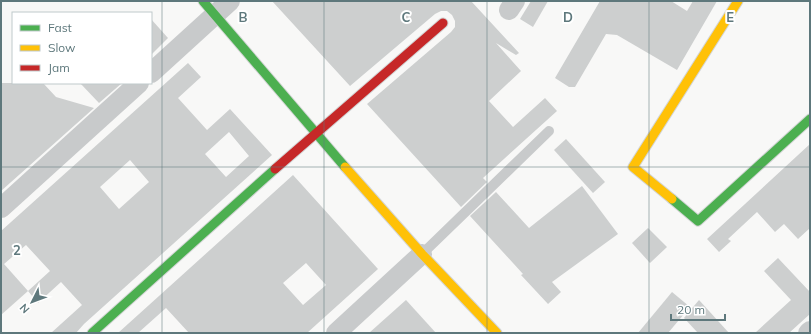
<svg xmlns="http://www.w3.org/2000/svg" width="811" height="334" viewBox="0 0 811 334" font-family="Mulish,sans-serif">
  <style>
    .building { fill: #cdcfcf; fill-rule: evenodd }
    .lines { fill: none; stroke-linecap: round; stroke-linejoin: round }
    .fast-casing { stroke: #d3d5d5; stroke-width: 11 }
    .slow-casing { stroke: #d3d5d5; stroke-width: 11 }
    .jam-casing { stroke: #d3d5d5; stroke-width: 11 }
    .lane { stroke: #c8cacb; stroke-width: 10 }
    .street { stroke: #c8cacb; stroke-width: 20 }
    .fast { stroke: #4caf50; stroke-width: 9 }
    .slow { stroke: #ffc107; stroke-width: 9 }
    .jam { stroke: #c62828; stroke-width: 9 }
    .grid { fill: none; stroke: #5e787c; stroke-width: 1; stroke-opacity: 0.55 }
    .grid-label { font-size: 13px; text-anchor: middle; font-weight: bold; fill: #5e787c; stroke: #fff; stroke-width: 4; stroke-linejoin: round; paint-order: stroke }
  </style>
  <rect width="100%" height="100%" fill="#f8f8f7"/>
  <g class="building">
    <polygon points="272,1 471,1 519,53 516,55 496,43 521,71 489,101 513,127 545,98 557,111 483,178 487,182 461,207 367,104 451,32 455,27 455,21 452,15 447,11 441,11 435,14 350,86"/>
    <polygon points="531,1 548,1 533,27 520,19"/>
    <polygon points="600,1 671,1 687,11 693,1 717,1 677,70 617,35 606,34 575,87 569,87 555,78"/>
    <polygon points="151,19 168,38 151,55"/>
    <path d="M 188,63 L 201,77 L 178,98 L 207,130 L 230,109 L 272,155 L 84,324 L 76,333 L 51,333 L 82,305 L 61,282 L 38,303 L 28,291 L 1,315 L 1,231 ZM 229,132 L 249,156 L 226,177 L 205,154 ZM 130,160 L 149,182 L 119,209 L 100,187 ZM 26,245 L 50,271 L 28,291 L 4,264 Z"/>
    <polygon points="1,83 43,83 56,97 94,108 1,191"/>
    <polygon points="80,83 122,83 99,103"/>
    <polygon points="566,139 605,182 593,193 554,150"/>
    <polygon points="810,144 810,228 798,239 784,224 775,232 757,212 728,239 731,241 719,252 707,239"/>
    <path d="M 293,175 L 378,269 L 307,333 L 189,333 L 166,308 L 138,333 L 118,333 ZM 306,263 L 326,285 L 303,305 L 283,283 Z"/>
    <polygon points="582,186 618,234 552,282 561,292 548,304 521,275 523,274 470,216 496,192 529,228"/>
    <polygon points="648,228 667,247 650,263 632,243"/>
    <polygon points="778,258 810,292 810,314 789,333 755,333 791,300 764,271"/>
    <polygon points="672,292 690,307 668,333 638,333"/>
    <polygon points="406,300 436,333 369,333"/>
    <polygon points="699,300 729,333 698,333 684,318"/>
  </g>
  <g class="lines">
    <defs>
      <g id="fast">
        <polyline points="203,1 345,167"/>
        <polyline points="672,199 698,221 810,119"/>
        <polyline points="92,333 275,169"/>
      </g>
      <g id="slow">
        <polyline points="345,167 422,254 497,333"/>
        <polyline points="672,199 633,167 738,1"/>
      </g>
      <polyline id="jam" points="275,169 443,23"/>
    </defs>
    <use href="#fast" class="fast-casing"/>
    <use href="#slow" class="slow-casing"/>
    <use href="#jam" class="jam-casing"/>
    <polyline class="lane" points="422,254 549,131"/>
    <g class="street">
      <polyline points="509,10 515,1"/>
      <polyline points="151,73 230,1"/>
      <polyline points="1,208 139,83"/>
      <polyline points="336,333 422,254"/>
      <polyline points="808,333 810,331"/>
    </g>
    <use href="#fast" class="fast"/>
    <use href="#slow" class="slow"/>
    <use href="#jam" class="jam"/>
  </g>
  <path class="grid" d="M 162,1 L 162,333M 324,1 L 324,333M 487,1 L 487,333M 649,1 L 649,333M 1,167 L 810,167"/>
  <g class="grid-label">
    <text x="243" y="22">B</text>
    <text x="406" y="22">C</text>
    <text x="568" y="22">D</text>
    <text x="730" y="22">E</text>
    <text x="17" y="255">2</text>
  </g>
  <rect width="811" height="334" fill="none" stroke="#5e787c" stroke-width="4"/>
  <rect x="12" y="12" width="140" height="72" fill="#ffffff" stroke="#bfc9cb"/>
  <rect x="20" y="25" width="20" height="6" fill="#4caf50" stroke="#bfc9cb"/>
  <text x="48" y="32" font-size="12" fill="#5e787c">Fast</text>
  <rect x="20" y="45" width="20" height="6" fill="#ffc107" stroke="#bfc9cb"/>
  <text x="48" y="52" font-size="12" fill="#5e787c">Slow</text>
  <rect x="20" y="65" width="20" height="6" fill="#c62828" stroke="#bfc9cb"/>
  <text x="48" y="72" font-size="12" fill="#5e787c">Jam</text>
  <g transform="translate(32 302) rotate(228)" stroke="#ffffff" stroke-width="3" paint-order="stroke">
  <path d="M0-3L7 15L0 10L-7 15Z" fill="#5e787c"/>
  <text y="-6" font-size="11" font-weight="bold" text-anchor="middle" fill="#5e787c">N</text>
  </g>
  <path d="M671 314v6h54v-6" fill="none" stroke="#5e787c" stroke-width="2"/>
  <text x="677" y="314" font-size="12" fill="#5e787c" stroke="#ffffff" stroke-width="3" paint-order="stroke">20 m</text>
</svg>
